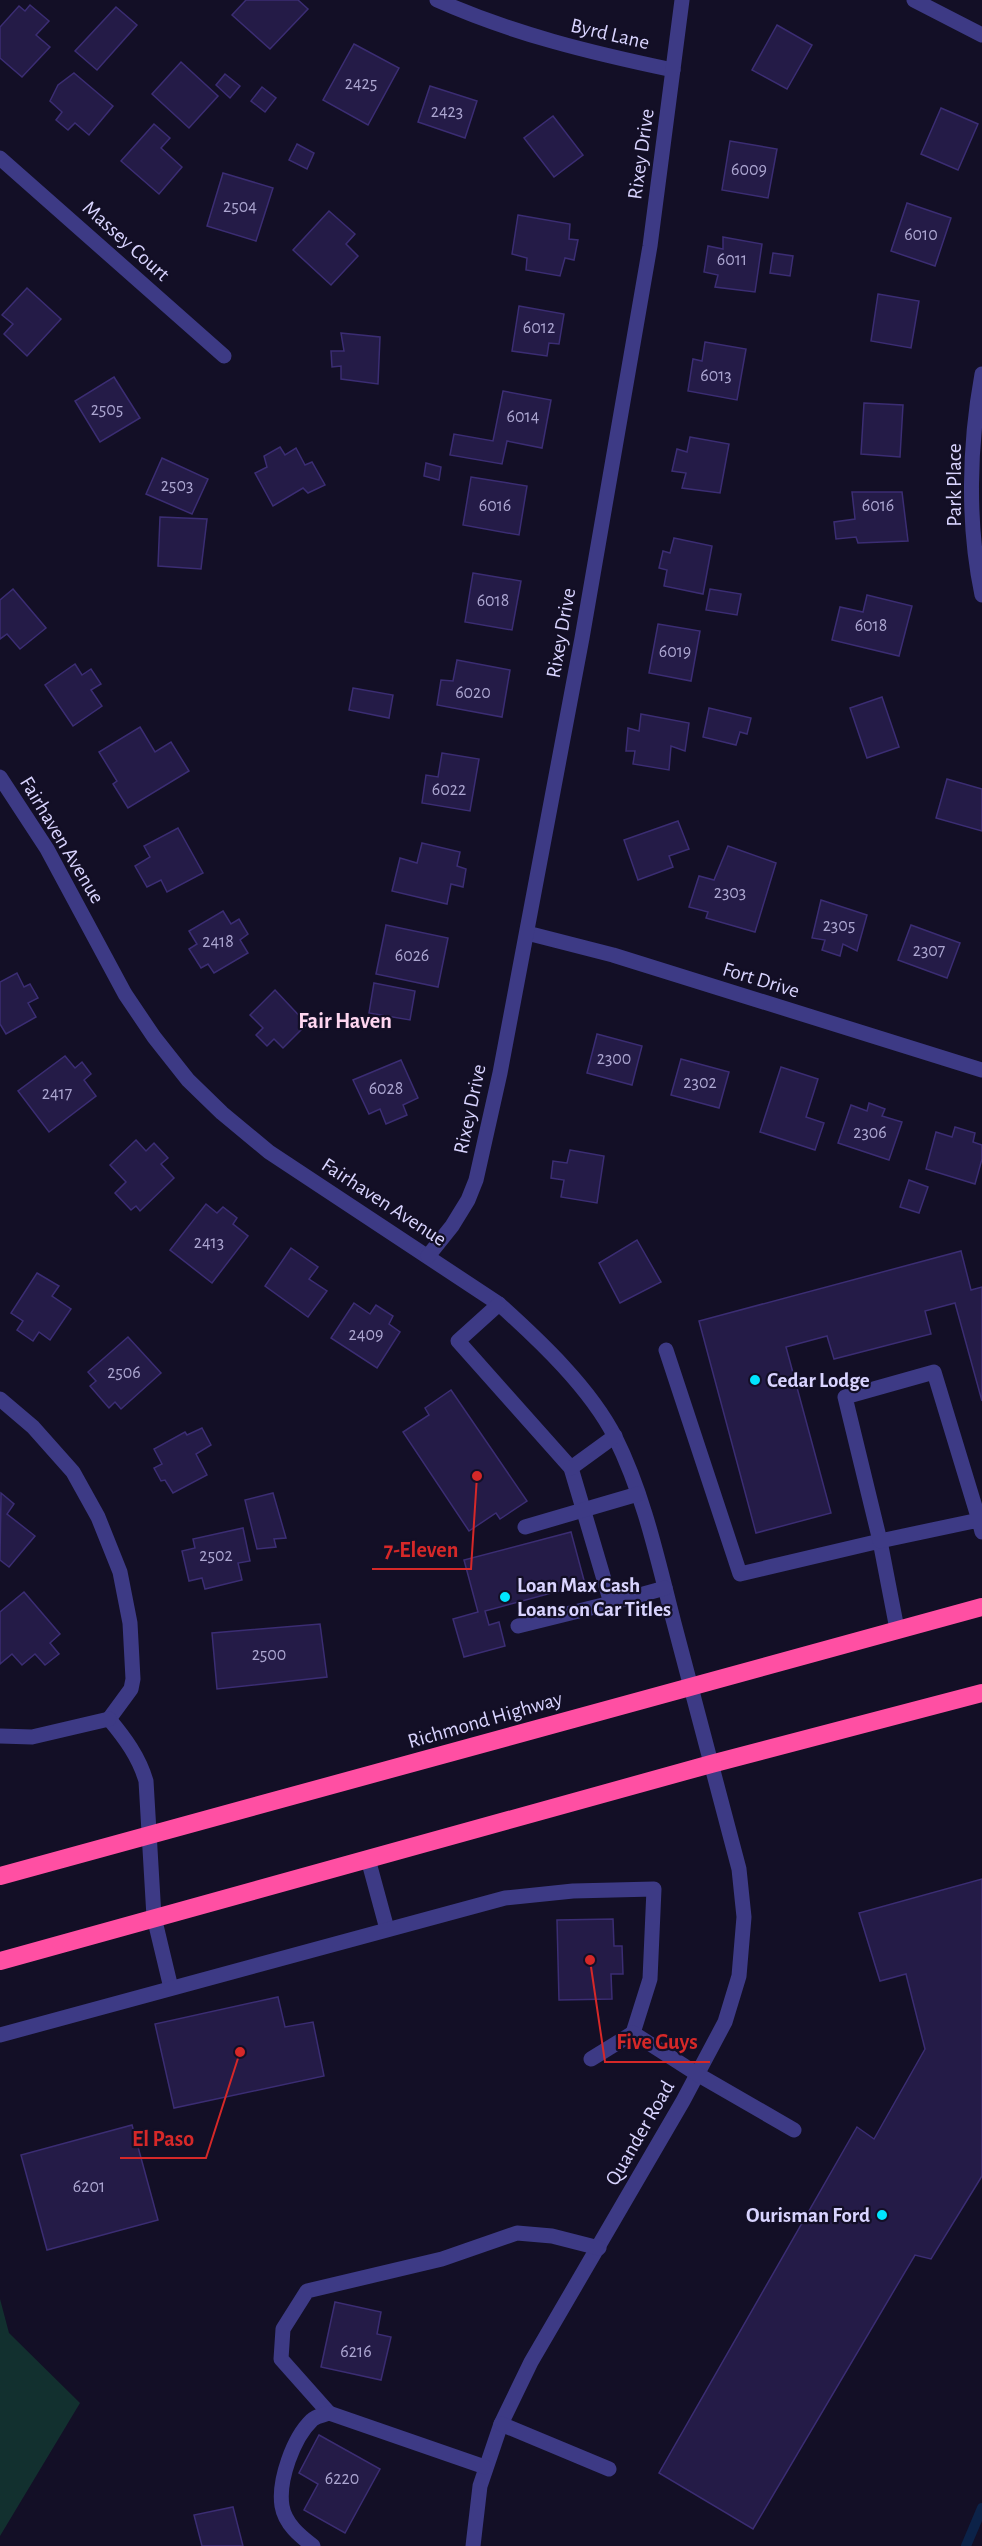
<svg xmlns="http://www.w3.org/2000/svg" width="982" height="2546" viewBox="0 0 982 2546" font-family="'Alegreya Sans',sans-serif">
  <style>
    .green { fill: #12302f }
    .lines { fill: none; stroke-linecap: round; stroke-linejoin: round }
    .stream { stroke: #0c2248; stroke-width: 10 }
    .building { fill: #241b47; stroke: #3b2d73; stroke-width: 1.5 }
    .minor { stroke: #3d3a85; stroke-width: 15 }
    .highway { stroke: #ff4fa3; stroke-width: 18 }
    .poi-dot { fill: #00e5ff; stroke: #130f26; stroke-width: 2 }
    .labels { text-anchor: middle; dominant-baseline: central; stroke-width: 4.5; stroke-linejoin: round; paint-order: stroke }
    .number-label { font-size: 18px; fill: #aca6d1 }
    .street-label { font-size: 21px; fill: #d9d4ff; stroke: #130f26 }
    .poi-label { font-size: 21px; font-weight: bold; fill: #d9d4ff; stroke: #130f26; text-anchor: start }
    .neighbourhood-label { font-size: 22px; font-weight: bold; fill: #ffd6f0; stroke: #130f26 }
    .leader { fill: none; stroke: #d62828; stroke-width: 2 }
    .callout-dot { fill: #d62828; stroke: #130f26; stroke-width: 2 }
    .callout-label { font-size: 22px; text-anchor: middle; font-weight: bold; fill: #d62828; stroke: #130f26; stroke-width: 4.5; stroke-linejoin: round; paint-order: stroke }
  </style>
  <rect width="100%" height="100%" fill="#130f26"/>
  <polygon class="green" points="0,2299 9,2333 80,2403 0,2536"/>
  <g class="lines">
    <polyline class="stream" points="966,2546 982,2508"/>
  </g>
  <g class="building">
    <polygon points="246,0 298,0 308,9 270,49 232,15"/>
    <polygon points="30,5 49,21 36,35 50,47 22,77 0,58 0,27 19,6 25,11"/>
    <polygon points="116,7 137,25 97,70 75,51"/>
    <polygon points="777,25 812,45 787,89 752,70"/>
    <polygon points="354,44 399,68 368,125 323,100"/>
    <polygon points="181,62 218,96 189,128 152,94"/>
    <polygon points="74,73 113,106 89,135 75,123 68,130 56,120 62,112 50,101 58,85"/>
    <polygon points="225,74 240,86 230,98 216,85"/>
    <polygon points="430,86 477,101 465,138 418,122"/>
    <polygon points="262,87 276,98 265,112 251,101"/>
    <polygon points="941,108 978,124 958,170 921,154"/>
    <polygon points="553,116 583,155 554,177 524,138"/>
    <polygon points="154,124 170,138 161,148 182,167 159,194 121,161"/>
    <polygon points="730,141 777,149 768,198 722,190"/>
    <polygon points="297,144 314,153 307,169 289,160"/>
    <polygon points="223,173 273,188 256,241 207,226"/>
    <polygon points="907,203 951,218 935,266 891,251"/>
    <polygon points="329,211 355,234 346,244 358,256 331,285 293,250"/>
    <polygon points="518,215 570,224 569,239 578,240 574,260 565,258 560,276 526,270 527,258 512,254"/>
    <polygon points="723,237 762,244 755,292 715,287 718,275 704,272 708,246 723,249"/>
    <polygon points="773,253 793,256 790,276 770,273"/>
    <polygon points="27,288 61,319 27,356 4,334 13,324 2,315"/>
    <polygon points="878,294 919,301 911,348 871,341"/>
    <polygon points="519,306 564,314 559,344 549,343 547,356 512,351"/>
    <polygon points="341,333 380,337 378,384 341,379 341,366 332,367 331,351 344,351"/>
    <polygon points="705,342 746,349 737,400 688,391 693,359 702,361"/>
    <polygon points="114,377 140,418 100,442 75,401"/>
    <polygon points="503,391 551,400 542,448 507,441 502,464 450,455 454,434 493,441"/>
    <polygon points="864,403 903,405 900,457 861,454"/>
    <polygon points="690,437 729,444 720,493 682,488 686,473 672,471 677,449 687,452"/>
    <polygon points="280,447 285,455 296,448 305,465 312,462 325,485 308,493 303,488 273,506 255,473 267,467 264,456"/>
    <polygon points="162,458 208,479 192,514 146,494"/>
    <polygon points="426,463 441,467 439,480 424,476"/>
    <polygon points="471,477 527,486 519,535 463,525"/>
    <polygon points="852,492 902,492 908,541 858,543 856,537 836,539 834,522 855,519"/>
    <polygon points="160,517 207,519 201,569 158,566"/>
    <polygon points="674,538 712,546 703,594 664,586 667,570 659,568 663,551 670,553"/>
    <polygon points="473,573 521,581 512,630 465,622"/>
    <polygon points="13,589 46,628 20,649 7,634 0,639 0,600"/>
    <polygon points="710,589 741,594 737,615 706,610"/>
    <polygon points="867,595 912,606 899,656 832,640 840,607 863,612"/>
    <polygon points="658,624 700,631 691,681 649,673"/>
    <polygon points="457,660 510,670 502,717 437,705 441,680 453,681"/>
    <polygon points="75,664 82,675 91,669 101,684 91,690 102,706 73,726 45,685"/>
    <polygon points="353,688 393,695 389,718 349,710"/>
    <polygon points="882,697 899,747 867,758 850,708"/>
    <polygon points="709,708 751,718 747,734 740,732 736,745 703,737"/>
    <polygon points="641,714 689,723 685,751 671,746 669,770 633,764 635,751 626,751 628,728 639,731"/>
    <polygon points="140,727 155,752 171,742 189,771 128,808 113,784 117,781 99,752"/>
    <polygon points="442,753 479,759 470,811 422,803 426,775 438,777"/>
    <polygon points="947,779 982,789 982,831 936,818"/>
    <polygon points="678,821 689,849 669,856 673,867 638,880 624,840"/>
    <polygon points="178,828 203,873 167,892 161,880 147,887 135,866 150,857 144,846"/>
    <polygon points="422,843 460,852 457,866 466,869 463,887 451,884 447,904 392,891 400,858 417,863"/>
    <polygon points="728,846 776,863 755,932 706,918 708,912 689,907 699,876 714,880"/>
    <polygon points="821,900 867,915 857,951 843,944 840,956 822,950 825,940 812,938"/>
    <polygon points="223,911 231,924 239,919 248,934 240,940 248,953 214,973 208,964 201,968 189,949 197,944 189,931"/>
    <polygon points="386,925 448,938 438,987 376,974"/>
    <polygon points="911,925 960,943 947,978 898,960"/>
    <polygon points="17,973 24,987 30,984 38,998 28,1003 36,1017 6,1034 0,1024 0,982"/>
    <polygon points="374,983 415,991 410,1020 369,1013"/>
    <polygon points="275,990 307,1024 283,1048 274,1039 267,1046 256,1035 263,1028 250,1015"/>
    <polygon points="597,1034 642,1046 632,1085 587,1073"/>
    <polygon points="65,1056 75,1068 82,1062 91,1074 84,1080 96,1096 49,1132 18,1091"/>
    <polygon points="681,1059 729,1072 719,1108 671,1095"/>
    <polygon points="401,1060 418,1098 403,1105 407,1115 386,1124 380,1109 369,1114 353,1080"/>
    <polygon points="781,1067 818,1079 806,1117 824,1123 815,1150 760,1132"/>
    <polygon points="869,1103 885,1109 882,1116 902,1122 889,1160 838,1143 851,1105 867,1111"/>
    <polygon points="955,1127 975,1133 973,1142 982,1145 982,1159 975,1184 926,1169 936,1132 952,1137"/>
    <polygon points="136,1140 146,1151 154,1143 168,1158 161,1164 174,1178 140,1211 136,1206 131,1210 115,1193 126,1182 110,1165"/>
    <polygon points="570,1150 604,1156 597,1203 561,1197 564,1180 551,1178 553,1161 567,1163"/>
    <polygon points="909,1180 928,1187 919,1213 900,1207"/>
    <polygon points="206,1204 217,1213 223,1207 237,1218 233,1224 248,1236 212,1283 170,1250"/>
    <polygon points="637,1240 661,1282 620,1303 599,1263"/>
    <polygon points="291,1248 318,1267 309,1279 327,1291 308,1317 265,1286"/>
    <polygon points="961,1251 971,1290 982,1287 982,1401 955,1303 925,1311 931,1334 834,1359 827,1336 786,1347 831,1513 756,1533 699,1321"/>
    <polygon points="37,1273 59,1286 52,1296 71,1309 50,1340 39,1332 33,1341 17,1330 23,1321 11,1313"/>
    <polygon points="354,1303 370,1314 376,1305 393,1316 389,1324 400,1332 377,1368 331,1338"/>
    <polygon points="128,1337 161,1373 121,1409 115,1402 109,1408 90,1386 96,1381 88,1372"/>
    <polygon points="451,1390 527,1501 500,1519 496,1513 469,1531 403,1432 429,1415 425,1408"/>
    <polygon points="202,1428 211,1445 196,1454 207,1475 173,1493 165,1480 161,1481 154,1468 162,1464 154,1449 185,1432 187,1435"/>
    <polygon points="1,1493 14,1504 7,1514 35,1536 9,1567 0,1560"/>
    <polygon points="273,1493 286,1538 274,1539 276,1547 257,1549 245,1500"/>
    <polygon points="243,1528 250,1561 238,1563 242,1580 205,1589 202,1578 189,1581 182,1551 195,1548 193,1539"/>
    <polygon points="571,1532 585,1584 485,1611 489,1625 499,1622 505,1646 464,1657 453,1619 478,1612 464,1560"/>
    <polygon points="24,1592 60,1634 50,1643 59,1654 45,1665 35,1654 22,1665 12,1654 0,1664 0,1612"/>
    <polygon points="320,1624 327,1677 217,1689 212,1633"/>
    <polygon points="982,1879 982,2176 931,2259 915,2255 753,2529 659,2473 857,2127 874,2139 925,2049 906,1974 880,1981 859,1913"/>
    <polygon points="613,1919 614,1946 622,1946 623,1974 611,1974 612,1999 559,2000 557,1920"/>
    <polygon points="278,1997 285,2027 313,2022 324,2076 174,2108 155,2024"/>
    <polygon points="132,2125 158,2220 47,2250 21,2155"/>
    <polygon points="335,2302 381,2312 377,2334 391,2337 381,2380 321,2367"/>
    <polygon points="319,2435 380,2469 345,2533 304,2510 318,2484 299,2473"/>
    <polygon points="233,2507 243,2546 202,2546 194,2515"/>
  </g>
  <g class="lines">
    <g class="minor">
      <path d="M 437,0 C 513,34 592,53 673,70"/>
      <polyline points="914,0 982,35"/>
      <polyline points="0,158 224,356"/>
      <path d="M 982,374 C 969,445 967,524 982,595"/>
      <path d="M 0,777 L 47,849 L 125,994 L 154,1037 L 188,1080 L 222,1113 L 269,1152 L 499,1304 C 540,1341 590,1388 615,1437 C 644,1495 658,1561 674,1623 C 695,1705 717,1787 739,1869 L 744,1917 L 739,1976 L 725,2022 L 683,2101 L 531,2362 L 501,2424 L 480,2486 L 473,2546"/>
      <polyline points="527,933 613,955 982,1070"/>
      <polyline points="428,1256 452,1226 468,1200 476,1180 500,1073 582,638 650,246 682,0"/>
      <polyline points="499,1304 458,1341 571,1468 611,1603 665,1588"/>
      <polyline points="666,1350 740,1574 880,1541 897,1629"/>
      <polyline points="0,1399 33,1427 73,1472 98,1517 120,1572 130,1623 133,1679 131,1689 109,1719"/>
      <polyline points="571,1468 615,1436"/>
      <polyline points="982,1519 979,1520 880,1541 845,1397 934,1372 979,1520 982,1532"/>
      <polyline points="525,1527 638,1494"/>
      <polyline points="518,1626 611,1603"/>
      <path d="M 109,1719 C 125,1738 139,1757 146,1781 L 154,1917 L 171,1988"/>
      <polyline points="0,1736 32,1737 109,1719"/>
      <polyline points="368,1859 387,1929"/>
      <polyline points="0,2035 505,1898 573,1891 654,1889 650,1979 633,2033"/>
      <polyline points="591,2059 633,2033 697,2074 794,2130"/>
      <polyline points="329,2413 281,2359 283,2329 307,2291 442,2259 517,2233 552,2236 599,2248"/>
      <polyline points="501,2424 609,2469"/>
      <path d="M 313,2546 C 300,2536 285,2524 282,2506 C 278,2481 293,2438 312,2420 C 316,2416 324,2415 329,2413 L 485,2467"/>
    </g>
    <g class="highway">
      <polyline points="0,1876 982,1607"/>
      <polyline points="0,1961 711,1764 982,1693"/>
    </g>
  </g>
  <g class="poi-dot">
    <circle cx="755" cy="1380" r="6"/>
    <circle cx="505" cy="1597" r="6"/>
    <circle cx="882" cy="2215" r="6"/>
  </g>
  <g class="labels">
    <g class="number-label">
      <text x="361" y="84">2425</text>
      <text x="447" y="112">2423</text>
      <text x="749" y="170">6009</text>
      <text x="240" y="207">2504</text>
      <text x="921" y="235">6010</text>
      <text x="732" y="260">6011</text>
      <text x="539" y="328">6012</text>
      <text x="716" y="376">6013</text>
      <text x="107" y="410">2505</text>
      <text x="523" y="417">6014</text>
      <text x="177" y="486">2503</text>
      <text x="495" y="506">6016</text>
      <text x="878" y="506">6016</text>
      <text x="493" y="601">6018</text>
      <text x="871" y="626">6018</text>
      <text x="675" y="652">6019</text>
      <text x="473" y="693">6020</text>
      <text x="449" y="790">6022</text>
      <text x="730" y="893">2303</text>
      <text x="839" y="926">2305</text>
      <text x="218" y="942">2418</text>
      <text x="929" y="951">2307</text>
      <text x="412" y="956">6026</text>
      <text x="614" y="1059">2300</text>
      <text x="700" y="1083">2302</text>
      <text x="386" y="1089">6028</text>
      <text x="57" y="1094">2417</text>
      <text x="870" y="1133">2306</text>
      <text x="209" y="1243">2413</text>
      <text x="366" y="1335">2409</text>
      <text x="124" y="1373">2506</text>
      <text x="216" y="1556">2502</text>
      <text x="269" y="1655">2500</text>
      <text x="89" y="2187">6201</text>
      <text x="356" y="2352">6216</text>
      <text x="342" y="2479">6220</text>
    </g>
    <g class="street-label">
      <text transform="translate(610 34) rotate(13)">Byrd Lane</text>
      <text transform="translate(641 154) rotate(-82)">Rixey Drive</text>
      <text transform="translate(126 241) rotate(42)">Massey Court</text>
      <text transform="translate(954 485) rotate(-90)">Park Place</text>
      <text transform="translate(561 633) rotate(-80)">Rixey Drive</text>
      <text transform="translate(62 840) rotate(59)">Fairhaven Avenue</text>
      <text transform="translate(761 980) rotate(17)">Fort Drive</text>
      <text transform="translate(470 1109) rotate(-78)">Rixey Drive</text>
      <text transform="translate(384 1202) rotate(33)">Fairhaven Avenue</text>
      <text transform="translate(485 1720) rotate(-16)">Richmond Highway</text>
      <text transform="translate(640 2133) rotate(-60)">Quander Road</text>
    </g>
    <g class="poi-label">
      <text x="767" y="1380">Cedar Lodge</text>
      <text x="517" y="1585">Loan Max Cash<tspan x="517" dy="24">Loans on Car Titles</tspan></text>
      <text x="870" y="2215" text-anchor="end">Ourisman Ford</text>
    </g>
    <g class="neighbourhood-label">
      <text x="345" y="1021">Fair Haven</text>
    </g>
  </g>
  <path class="leader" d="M477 1476L471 1569H372M590 1960L605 2062H710M240 2052L206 2158H120"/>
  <g class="callout-dot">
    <circle cx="477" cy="1476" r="6"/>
    <circle cx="590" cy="1960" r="6"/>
    <circle cx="240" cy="2052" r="6"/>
  </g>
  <g class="callout-label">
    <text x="421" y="1557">7-Eleven</text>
    <text x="657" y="2049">Five Guys</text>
    <text x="163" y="2146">El Paso</text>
  </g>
</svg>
